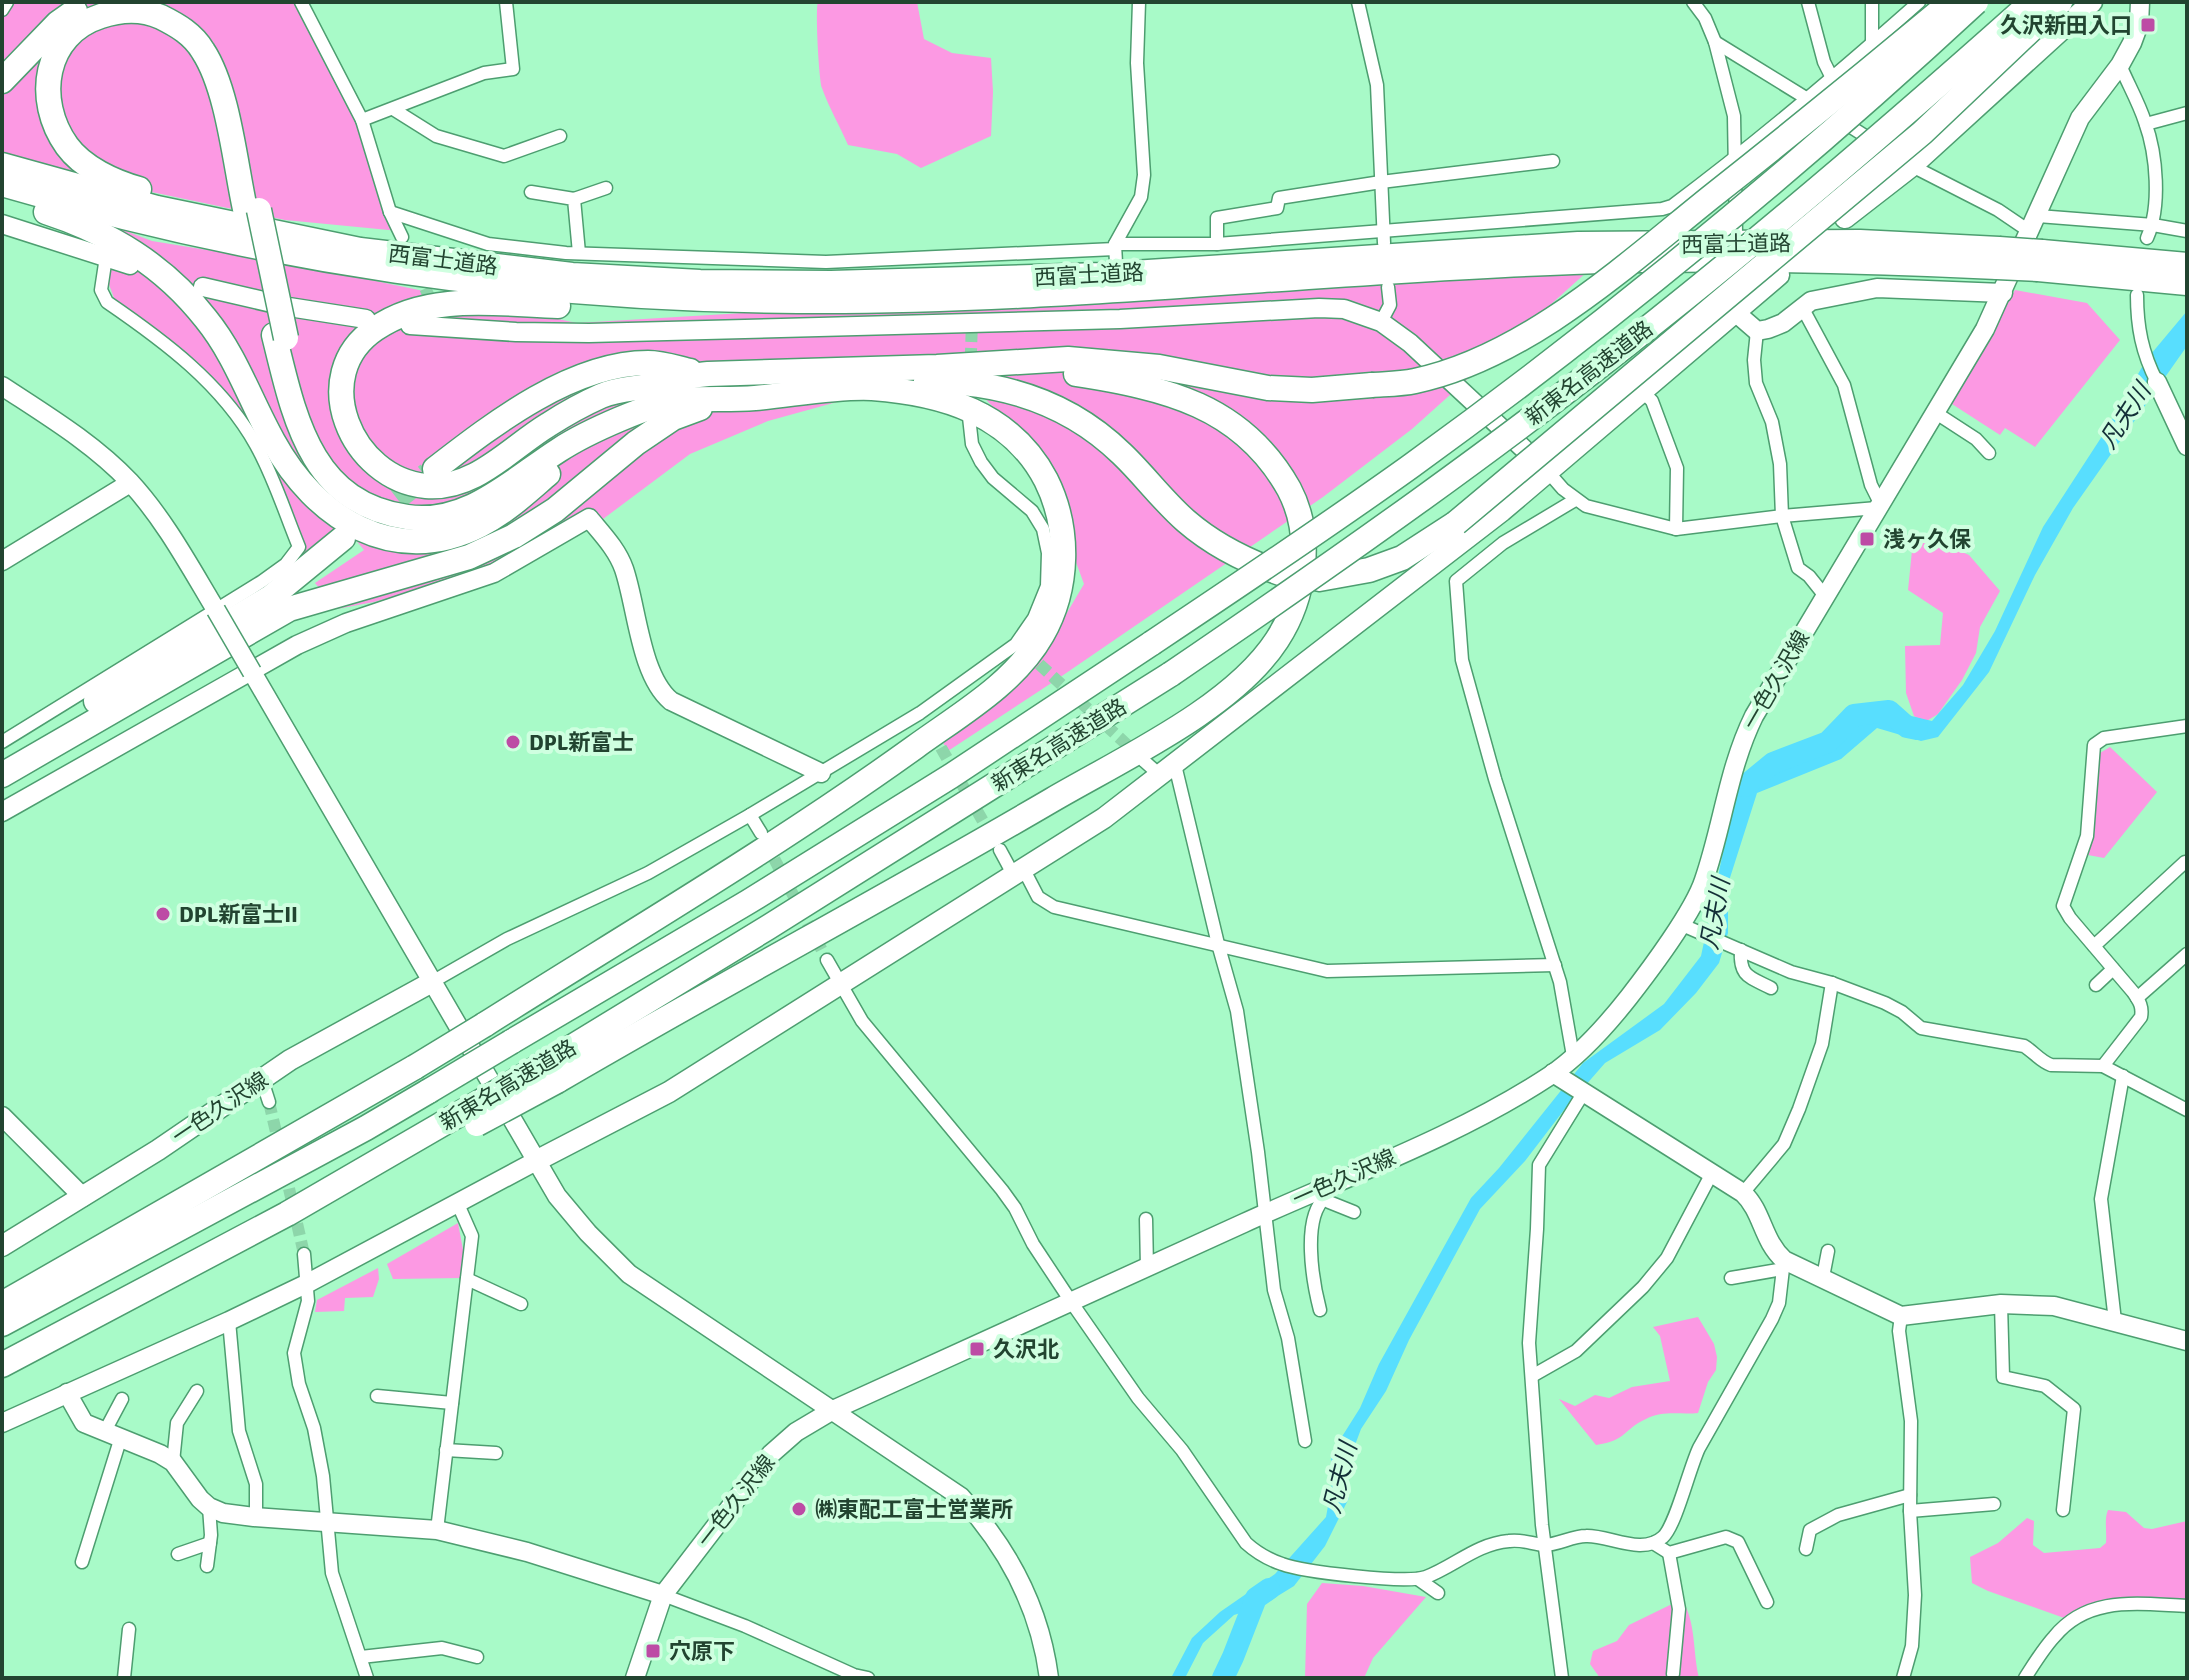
<svg xmlns="http://www.w3.org/2000/svg" width="2189" height="1680" viewBox="0 0 2189 1680" font-family="Signika,'Noto Sans JP',sans-serif">
  <style>
    .green { fill: #fc99e3 }
    .water { fill: #58defe }
    .lines { fill: none; stroke-linecap: round; stroke-linejoin: round }
    .river { stroke: #58defe; stroke-width: 22 }
    .street-tunnel { stroke: #8dd6aa; stroke-width: 12; stroke-dasharray: 12 6; stroke-linecap: butt }
    .highway-tunnel { stroke: #8dd6aa; stroke-width: 24; stroke-dasharray: 24 12; stroke-linecap: butt }
    .street-casing { stroke: #4d9e70; stroke-width: 15 }
    .secondary-casing { stroke: #4d9e70; stroke-width: 21 }
    .primary-casing { stroke: #4d9e70; stroke-width: 23 }
    .highway-casing { stroke: #4d9e70; stroke-width: 27 }
    .street { stroke: #fff; stroke-width: 12 }
    .secondary { stroke: #fff; stroke-width: 18 }
    .primary { stroke: #fff; stroke-width: 20 }
    .highway { stroke: #fff; stroke-width: 24 }
    .secondary-bridge-casing { stroke: #4d9e70; stroke-width: 21; stroke-linecap: butt }
    .highway-bridge-casing { stroke: #4d9e70; stroke-width: 27; stroke-linecap: butt }
    .secondary-bridge { stroke: #fff; stroke-width: 18 }
    .highway-bridge { stroke: #fff; stroke-width: 24 }
    .poi-dot { fill: #bd4ba5; stroke: #cfffe0; stroke-width: 3 }
    .labels { text-anchor: middle; dominant-baseline: central; stroke-width: 8; stroke-linejoin: round; paint-order: stroke }
    .poi-label { font-size: 22px; font-weight: bold; fill: #224430; stroke: #cfffe0; text-anchor: start }
    .street-label { font-size: 22px; fill: #224430; stroke: #cfffe0 }
    .water-label { font-size: 24px; font-style: italic; fill: #132f37; stroke: #cfffe0 }
  </style>
  <rect width="100%" height="100%" fill="#a8fac8"/>
  <g class="green">
    <polygon points="12,2 298,2 357,110 399,231 285,220 47,170 2,156 2,12"/>
    <path d="M 818,2 L 917,2 L 924,39 L 952,53 L 991,58 L 993,92 L 991,136 L 921,168 L 897,154 L 848,145 C 840,126 829,108 822,88 C 819,80 815,8 818,2 Z"/>
    <polygon points="113,226 152,241 299,265 577,323 794,310 971,308 1216,296 1281,288 1588,271 1412,429 1323,497 1056,680 948,751 939,736 1007,695 1055,633 1084,584 1035,451 974,387 855,397 768,421 690,454 595,525 524,563 506,564 374,602 337,609 315,583 364,550 350,533 293,565 299,547 239,416 119,311 103,269"/>
    <polygon points="2015,290 2087,303 2120,340 2035,447 2005,428 2000,435 1952,404"/>
    <polygon points="1914,531 1969,555 2000,591 1980,627 1976,653 1962,680 1938,714 1925,722 1914,716 1906,693 1905,646 1940,645 1943,613 1908,590"/>
    <polygon points="2110,747 2157,792 2104,858 2088,855 2100,753"/>
    <polygon points="458,1223 464,1255 462,1278 393,1279 387,1264"/>
    <polygon points="378,1268 379,1279 373,1297 345,1298 344,1311 315,1312 317,1300"/>
    <path d="M 1698,1317 L 1714,1344 L 1717,1357 L 1716,1370 L 1708,1382 L 1698,1413 C 1680,1415 1663,1410 1646,1419 C 1622,1430 1628,1440 1596,1445 L 1559,1399 L 1575,1406 L 1595,1395 L 1609,1398 L 1632,1387 L 1670,1381 L 1660,1336 L 1653,1327 Z"/>
    <path d="M 2108,1510 L 2126,1512 L 2144,1528 L 2152,1529 L 2187,1521 L 2187,1606 L 2116,1603 L 2067,1619 L 1988,1591 L 1972,1583 L 1970,1557 L 1998,1543 L 2027,1518 L 2034,1521 L 2033,1545 L 2044,1553 L 2100,1548 L 2106,1543 C 2107,1532 2104,1519 2108,1510 Z"/>
    <polygon points="1322,1583 1363,1586 1426,1597 1373,1658 1364,1678 1305,1678 1307,1604"/>
    <path d="M 1670,1605 L 1685,1605 C 1696,1628 1693,1654 1699,1678 L 1600,1678 L 1590,1664 L 1593,1651 L 1617,1641 L 1629,1625 Z"/>
  </g>
  <polygon class="water" points="2187,311 2187,346 2073,508 2035,575 1989,672 1938,737 1921,741 1877,728 1841,759 1757,793 1728,884 1728,933 1719,963 1696,993 1660,1030 1605,1063 1564,1110 1525,1161 1480,1209 1409,1340 1386,1391 1361,1429 1346,1469 1349,1498 1325,1546 1294,1586 1260,1607 1234,1615 1203,1643 1185,1678 1171,1678 1192,1638 1220,1612 1275,1574 1326,1517 1332,1484 1331,1454 1360,1408 1379,1364 1471,1198 1499,1168 1583,1063 1664,1004 1701,956 1735,796 1744,780 1767,768 1829,746 1854,715 1903,714 1932,721 1963,685 1995,631 2043,527 2108,427 2146,360"/>
  <g class="lines">
    <g class="river">
      <polyline points="1745,786 1773,763 1828,742 1854,715 1889,711 1907,727 1917,729"/>
      <polyline points="1223,1678 1233,1657 1256,1598 1269,1589"/>
    </g>
    <g class="street-tunnel">
      <polyline points="418,272 435,310"/>
      <polyline points="969,414 972,321"/>
      <polyline points="1026,652 1136,753"/>
      <polyline points="932,732 992,837"/>
      <polyline points="766,843 827,960"/>
      <polyline points="269,1102 279,1145"/>
      <polyline points="285,1171 304,1254"/>
    </g>
    <polyline class="highway-tunnel" points="368,520 428,474"/>
    <defs>
      <g id="street">
        <polyline points="301,2 362,120 390,212 402,237"/>
        <polyline points="1358,2 1377,85 1384,243"/>
        <polyline points="1693,2 1705,18 1715,42 1734,116 1736,233"/>
        <polyline points="1808,2 1824,62 1832,78"/>
        <polyline points="1872,2 1872,44"/>
        <polyline points="2,10 7,2"/>
        <polyline points="1715,42 1814,103"/>
        <path d="M 2120,65 C 2128,84 2139,103 2145,122 C 2157,155 2161,207 2147,238"/>
        <polyline points="393,109 436,136 504,156 560,136"/>
        <polyline points="362,120 484,73 513,69 506,2"/>
        <polyline points="1840,120 1912,166 1998,210 2029,231"/>
        <polyline points="2146,124 2187,113"/>
        <polyline points="531,192 574,199 579,253"/>
        <polyline points="574,199 606,188"/>
        <polyline points="390,212 488,244 566,253 826,262 1115,249"/>
        <polyline points="2038,216 2153,225 2187,231"/>
        <path d="M 1115,244 L 1217,244 L 1662,209 L 1672,206 C 1758,142 1839,73 1919,2"/>
        <polyline points="1217,244 1217,218 1277,208 1279,198 1381,182 1553,161"/>
        <polyline points="1116,263 1115,244 1141,197 1144,175 1137,63 1139,2"/>
        <path d="M 2137,295 C 2137,327 2142,353 2157,382"/>
        <polyline points="1802,307 1844,385 1871,485 1880,503"/>
        <polyline points="1381,322 1390,305 1388,287"/>
        <polyline points="1757,331 1754,360 1756,383 1772,422 1780,464 1782,516 1798,568 1809,576 1825,596"/>
        <polyline points="1643,392 1652,401 1677,468 1676,529"/>
        <polyline points="1936,413 1976,439 1989,453"/>
        <polyline points="1549,473 1563,489 1586,506 1676,529 1782,516 1877,508"/>
        <path d="M 2,742 L 261,582 L 286,564 L 299,547 C 285,513 274,477 256,445 C 222,384 164,341 107,302 L 101,290 L 106,257"/>
        <polyline points="1144,761 1161,776"/>
        <polyline points="1175,765 1218,944 1237,1011 1258,1152 1274,1290 1288,1338 1305,1441"/>
        <polyline points="750,815 761,833"/>
        <polyline points="1000,850 1014,876"/>
        <polyline points="1024,870 1038,897 1054,907 1327,971 1555,965"/>
        <path d="M 1680,924 L 1791,972 L 1832,983 L 1885,1003 L 1902,1012 L 1921,1028 L 2024,1046 C 2034,1052 2040,1061 2051,1065 L 2103,1066 L 2187,1110"/>
        <polyline points="2094,946 2185,862"/>
        <path d="M 1741,950 C 1739,977 1750,977 1771,988"/>
        <path d="M 827,960 L 862,1021 L 1002,1190 L 1015,1208 L 1033,1244 L 1072,1303 L 1138,1398 L 1182,1450 L 1246,1543 C 1257,1553 1267,1559 1282,1564 C 1303,1572 1407,1584 1426,1577 C 1455,1566 1476,1544 1509,1541 C 1522,1539 1532,1544 1544,1545 C 1558,1545 1572,1536 1586,1536 C 1609,1535 1642,1556 1663,1537 C 1676,1525 1689,1469 1699,1448 L 1772,1319 L 1779,1303 L 1784,1260"/>
        <polyline points="432,982 507,939 648,873 750,815 920,713 1016,644 1034,618 1047,586 1048,553 1043,529 1032,511 993,478 981,462 972,444 969,417"/>
        <polyline points="2096,985 2113,969"/>
        <polyline points="2137,998 2187,954"/>
        <polyline points="1573,1056 1560,982 1495,779 1462,660 1456,581 1503,543 1575,500"/>
        <path d="M 2103,1066 L 2141,1017 C 2143,1006 2139,1001 2133,992 L 2070,918 L 2063,906 L 2087,836 L 2094,745 L 2104,738 L 2187,726"/>
        <polyline points="262,1080 269,1102"/>
        <polyline points="1323,1190 1329,1202 1354,1212"/>
        <polyline points="1743,1193 1784,1144 1799,1109 1822,1044 1832,983"/>
        <polyline points="1146,1219 1147,1268"/>
        <polyline points="304,1254 308,1301 294,1353 299,1384 314,1428 323,1476 332,1573 367,1678"/>
        <polyline points="1823,1277 1828,1251"/>
        <polyline points="1731,1278 1783,1269"/>
        <polyline points="467,1279 521,1304"/>
        <polyline points="2001,1304 2003,1377 2045,1386 2074,1409 2063,1510"/>
        <path d="M 1320,1310 C 1313,1283 1301,1217 1326,1197"/>
        <polyline points="1901,1316 1899,1331 1911,1421 1910,1511 1915,1595 1912,1646 1903,1678"/>
        <polyline points="229,1321 239,1431 256,1484 256,1517"/>
        <polyline points="2115,1321 2101,1199 2123,1076"/>
        <polyline points="1532,1376 1576,1351 1643,1287 1667,1258 1712,1173"/>
        <polyline points="377,1396 452,1403"/>
        <polyline points="105,1431 122,1399"/>
        <polyline points="446,1450 496,1453"/>
        <polyline points="173,1462 177,1423 197,1391"/>
        <polyline points="1910,1511 1994,1504"/>
        <polyline points="437,1530 472,1236 457,1202"/>
        <polyline points="1653,1543 1669,1553 1726,1537 1738,1542 1767,1602"/>
        <polyline points="1806,1549 1810,1530 1838,1515 1910,1495"/>
        <polyline points="1669,1553 1679,1609 1673,1674"/>
        <polyline points="178,1554 210,1543"/>
        <polyline points="82,1562 121,1437"/>
        <polyline points="207,1566 211,1535 209,1507"/>
        <polyline points="1418,1579 1438,1593"/>
        <polyline points="663,1595 745,1626 854,1675 868,1678"/>
        <polyline points="361,1657 442,1648 477,1657"/>
        <polyline points="124,1678 129,1629"/>
        <polyline points="1562,1678 1542,1525 1529,1343 1537,1229 1539,1165 1584,1092"/>
        <path d="M 2025,1678 C 2034,1664 2043,1649 2054,1637 C 2088,1595 2138,1604 2187,1606"/>
      </g>
      <g id="secondary">
        <polyline points="2,224 130,265"/>
        <polyline points="203,287 289,307 366,319"/>
        <polyline points="1735,312 1757,331 1768,329 1783,323 1811,301 1877,288 2003,293"/>
        <polyline points="410,325 516,332 589,333 1120,319 1319,308 1344,309 1381,322 1410,343 1541,465"/>
        <polyline points="2157,382 2187,446"/>
        <path d="M 2,386 C 46,415 93,443 130,482 C 165,520 190,567 216,610"/>
        <polyline points="2,561 130,483"/>
        <path d="M 252,672 L 557,1196 L 588,1233 L 629,1274 L 961,1497 C 1009,1549 1040,1608 1049,1678"/>
        <path d="M 2,812 L 297,645 L 346,623 L 494,573 L 589,518 C 602,534 617,549 624,569 C 637,607 640,675 671,701 L 821,773"/>
        <path d="M 1553,1073 L 1743,1193 C 1763,1212 1762,1240 1784,1260 L 1901,1316 L 2001,1304 L 2054,1306 L 2187,1341"/>
        <polyline points="2,1116 83,1197"/>
        <path d="M 67,1393 L 84,1423 L 160,1454 L 173,1462 L 200,1499 L 209,1507 L 223,1513 L 254,1517 L 437,1530 L 527,1552 L 663,1595 L 771,1454 L 796,1432 L 833,1410 C 970,1349 1107,1286 1244,1223 C 1345,1177 1459,1136 1551,1075 C 1580,1055 1607,1025 1629,997 C 1650,970 1694,911 1704,880 C 1723,825 1728,769 1754,716 L 1985,329 L 2080,118 L 2120,65 L 2132,43 L 2139,24 L 2140,2"/>
        <polyline points="2,1423 229,1321 308,1283 536,1161"/>
        <polyline points="635,1678 663,1595"/>
      </g>
      <g id="primary">
        <polyline points="1845,218 1912,166 2092,2"/>
        <polyline points="536,1161 669,1092 1104,818 1502,511 1779,275"/>
        <polyline points="2,1246 158,1150 290,1060 432,982"/>
      </g>
      <g id="highway">
        <polyline points="2,81 58,23 75,11"/>
        <polyline points="2,165 157,208 360,250 572,275 700,282 831,283 1102,275 1578,244 1860,242 1999,249"/>
        <path d="M 2,184 C 264,261 524,299 798,301 C 1057,303 1315,271 1573,262 C 1715,257 1856,260 1997,267"/>
        <path d="M 139,189 C 114,182 83,168 67,146 C 34,100 44,34 101,16 C 122,9 141,8 161,17 C 177,25 193,34 203,51 C 228,89 235,163 245,209"/>
        <path d="M 46,212 C 110,233 164,265 206,319 C 236,356 250,400 273,441 C 315,518 394,569 480,525 C 506,512 527,492 548,474"/>
        <polyline points="2042,252 2187,265"/>
        <polyline points="2038,269 2187,283"/>
        <path d="M 558,306 C 499,304 428,292 375,329 C 307,375 351,479 426,486 C 475,490 510,448 548,425 C 565,414 583,404 601,396 C 614,390 629,389 643,387 C 665,382 685,376 708,374 L 937,367 L 1068,359 L 1159,367 L 1268,388 L 1312,390 L 1372,385"/>
        <path d="M 274,335 C 294,415 309,503 407,517 C 467,526 512,480 559,450 C 585,433 652,402 683,400 C 707,398 731,400 755,398 C 791,395 837,386 872,388 C 942,393 1011,413 1046,480 C 1070,528 1069,588 1042,635 C 1014,684 959,715 915,747 C 776,847 628,934 484,1025"/>
        <path d="M 926,381 C 938,379 951,381 963,383 C 1024,389 1078,411 1122,454 C 1144,475 1163,501 1186,521 C 1216,547 1252,564 1289,576"/>
        <path d="M 435,469 C 492,425 571,363 648,363 C 662,363 677,368 690,371"/>
        <polyline points="1319,579 1369,570 1402,558 1456,523"/>
        <polyline points="96,701 271,597 343,538"/>
        <polyline points="2,775 289,609 469,557 514,536 555,510 636,443 673,418 700,408"/>
        <polyline points="511,1042 748,902 951,776 1152,643"/>
        <polyline points="549,1061 767,928 1171,674"/>
        <path d="M 557,1081 C 721,985 888,896 1052,800 C 1122,759 1233,708 1277,640 C 1305,597 1314,536 1289,489 C 1242,405 1165,388 1076,374"/>
        <polyline points="2,1304 415,1067"/>
        <polyline points="2,1324 366,1128 429,1091"/>
        <polyline points="2,1365 287,1214 468,1109"/>
      </g>
    </defs>
    <use href="#street" class="street-casing"/>
    <use href="#secondary" class="secondary-casing"/>
    <use href="#primary" class="primary-casing"/>
    <use href="#highway" class="highway-casing"/>
    <use href="#street" class="street"/>
    <use href="#secondary" class="secondary"/>
    <use href="#primary" class="primary"/>
    <use href="#highway" class="highway"/>
    <defs>
      <polyline id="secondary-bridge" points="216,610 252,672"/>
      <g id="highway-bridge">
        <polyline points="259,210 286,338"/>
        <polyline points="1999,249 2042,252"/>
        <polyline points="1997,267 2038,269"/>
        <path d="M 1372,385 C 1386,384 1401,384 1415,381 C 1525,358 1625,266 1711,197 C 1792,133 1872,68 1951,2"/>
        <polyline points="1456,523 1922,133 2060,2"/>
        <path d="M 1152,643 C 1239,585 1326,527 1411,466 C 1606,325 1800,165 1976,2"/>
        <path d="M 1171,674 C 1337,561 1502,445 1659,319 C 1787,217 1910,111 2032,2"/>
        <polyline points="415,1067 484,1025"/>
        <polyline points="429,1091 511,1042"/>
        <polyline points="468,1109 549,1061"/>
        <polyline points="477,1124 557,1081"/>
      </g>
    </defs>
    <use href="#secondary-bridge" class="secondary-bridge-casing"/>
    <use href="#highway-bridge" class="highway-bridge-casing"/>
    <use href="#secondary-bridge" class="secondary-bridge"/>
    <use href="#highway-bridge" class="highway-bridge"/>
  </g>
  <g class="poi-dot">
    <rect x="2140" y="17" width="16" height="16" rx="4"/>
    <rect x="1859" y="531" width="16" height="16" rx="4"/>
    <circle cx="513" cy="742" r="8"/>
    <circle cx="163" cy="914" r="8"/>
    <rect x="969" y="1341" width="16" height="16" rx="4"/>
    <circle cx="799" cy="1509" r="8"/>
    <rect x="645" y="1643" width="16" height="16" rx="4"/>
  </g>
  <g class="labels">
    <g class="poi-label">
      <text x="2132" y="25" text-anchor="end">久沢新田入口</text>
      <text x="1883" y="539">浅ヶ久保</text>
      <text x="529" y="742">DPL新富士</text>
      <text x="179" y="914">DPL新富士II</text>
      <text x="993" y="1349">久沢北</text>
      <text x="815" y="1509">㈱東配工富士営業所</text>
      <text x="669" y="1651">穴原下</text>
    </g>
    <g class="street-label">
      <text transform="translate(1736 244) rotate(-1)">西富士道路</text>
      <text transform="translate(443 260) rotate(7)">西富士道路</text>
      <text transform="translate(1089 275) rotate(-3)">西富士道路</text>
      <text transform="translate(1589 373) rotate(-38)">新東名高速道路</text>
      <text transform="translate(1776 680) rotate(-60)">一色久沢線</text>
      <text transform="translate(1059 745) rotate(-32)">新東名高速道路</text>
      <text transform="translate(508 1085) rotate(-31)">新東名高速道路</text>
      <text transform="translate(220 1108) rotate(-34)">一色久沢線</text>
      <text transform="translate(1344 1178) rotate(-24)">一色久沢線</text>
      <text transform="translate(736 1501) rotate(-52)">一色久沢線</text>
    </g>
    <g class="water-label">
      <text transform="translate(2125 416) rotate(-57)">凡夫川</text>
      <text transform="translate(1715 914) rotate(-80)">凡夫川</text>
      <text transform="translate(1340 1478) rotate(-76)">凡夫川</text>
    </g>
  </g>
  <rect width="2189" height="1680" fill="none" stroke="#224430" stroke-width="8"/>
</svg>
